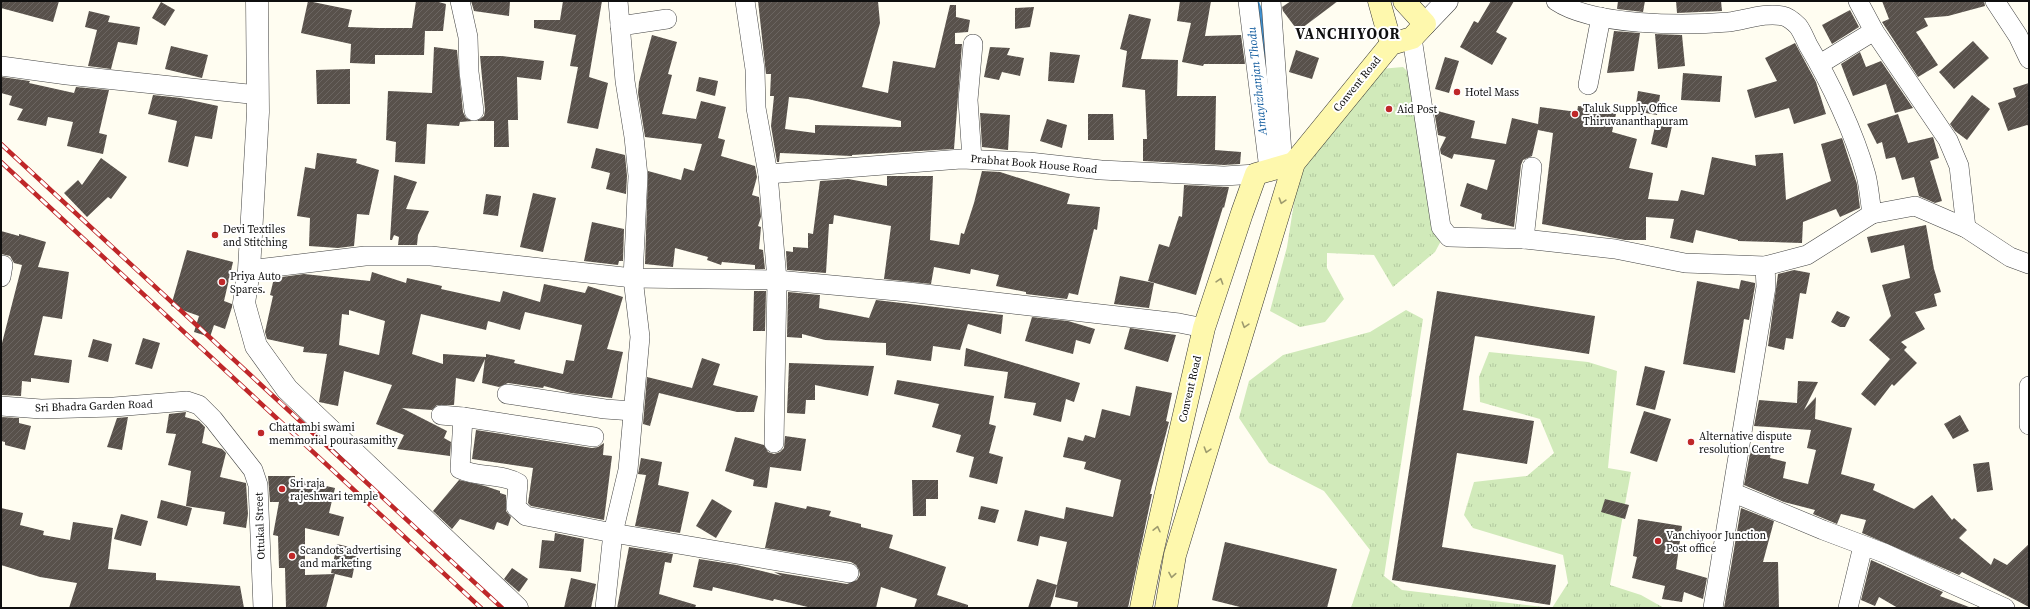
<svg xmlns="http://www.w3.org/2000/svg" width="2030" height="609" viewBox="0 0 2030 609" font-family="'Source Serif 4',serif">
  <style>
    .grass { fill: url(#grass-tufts) }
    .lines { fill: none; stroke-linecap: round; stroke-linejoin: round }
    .stream { stroke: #3d8ecd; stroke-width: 5 }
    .building { fill: url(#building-hatch); fill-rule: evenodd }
    .minor-casing { stroke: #424242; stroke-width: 20 }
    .tertiary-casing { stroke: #424242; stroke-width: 23 }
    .secondary-casing { stroke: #313131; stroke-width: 23 }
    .minor { stroke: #fff; stroke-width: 19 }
    .tertiary { stroke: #fff; stroke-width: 22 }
    .secondary { stroke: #fef8ad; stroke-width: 22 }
    .rail-casing { stroke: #bf2729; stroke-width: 4.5 }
    .rail { stroke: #fff; stroke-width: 3; stroke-dasharray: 9; stroke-linecap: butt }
    .oneway { stroke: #9e9b6e }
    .poi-dot { fill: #bf2729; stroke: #fff; stroke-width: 1.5 }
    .labels { text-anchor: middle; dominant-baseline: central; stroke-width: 4; stroke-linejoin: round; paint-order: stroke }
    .street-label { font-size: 11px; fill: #0f0f0f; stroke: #fff }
    .poi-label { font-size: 11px; fill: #0f0f0f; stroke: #fff; text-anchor: start }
    .water-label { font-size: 12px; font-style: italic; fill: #1860a1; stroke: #fff }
    .district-label { font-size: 15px; font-weight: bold; letter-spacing: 1px; fill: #0f0f0f; stroke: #fff }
  </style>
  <defs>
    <pattern id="grass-tufts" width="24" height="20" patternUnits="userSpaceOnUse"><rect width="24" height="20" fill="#d1eaba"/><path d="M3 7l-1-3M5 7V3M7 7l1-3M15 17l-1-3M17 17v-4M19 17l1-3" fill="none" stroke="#b2c89f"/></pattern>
    <pattern id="building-hatch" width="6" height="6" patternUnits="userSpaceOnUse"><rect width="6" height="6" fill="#58514b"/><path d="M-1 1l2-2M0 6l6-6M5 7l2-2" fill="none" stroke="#6b6561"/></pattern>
  </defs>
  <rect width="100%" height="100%" fill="#fffdf1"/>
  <g class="grass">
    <polygon points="1403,67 1412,76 1448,228 1435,252 1393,287 1374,255 1327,253 1327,268 1344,299 1325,322 1300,327 1270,311 1287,247 1299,171 1380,69"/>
    <polygon points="1406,310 1423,319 1384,576 1402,590 1552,608 1568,583 1563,555 1473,528 1464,515 1474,482 1527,476 1554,453 1540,419 1480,402 1479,377 1489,352 1588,362 1617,371 1608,468 1631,472 1610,585 1641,595 1664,608 1351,608 1370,550 1324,491 1269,463 1239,418 1249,381 1283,355 1370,332"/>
  </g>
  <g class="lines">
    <polyline class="stream" points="1256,1 1260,11 1267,68"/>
  </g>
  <g class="building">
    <polygon points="1,1 59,1 53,22 1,8"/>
    <polygon points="308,1 352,10 348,27 378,28 412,28 416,1 435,1 446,4 443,31 425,31 424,55 375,55 375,64 350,63 351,44 301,33"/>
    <polygon points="471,1 510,1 509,16 474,11"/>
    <polygon points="563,1 602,1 589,77 608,83 598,129 567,123 578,67 570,66 576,35 534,28 534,20 560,20"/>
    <path d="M 758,1 L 878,1 L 880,23 L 862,87 L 888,93 L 893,61 L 935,68 L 950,5 L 956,5 L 956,17 L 970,20 L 968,32 L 955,33 L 955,44 L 962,44 L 954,149 L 852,155 L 852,156 L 780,153 L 779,162 L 777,162 L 771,126 L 774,96 L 770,96 L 771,74 L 766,74 ZM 789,97 L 808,99 L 901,121 L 901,127 L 815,125 L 815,133 L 785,129 Z"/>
    <polygon points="1180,1 1211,1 1205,36 1241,35 1245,64 1204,64 1203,66 1182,62 1191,23 1177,21"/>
    <polygon points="1291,1 1338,1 1298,31 1283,11 1282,7"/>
    <polygon points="1491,1 1514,1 1496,32 1507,38 1492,65 1460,47 1474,21 1478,23"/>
    <polygon points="1618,1 1645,1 1643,12 1617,9"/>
    <polygon points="1676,1 1721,1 1722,11 1677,13"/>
    <polygon points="1882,1 1984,1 1985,6 1948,16 1924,18 1928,26 1916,32 1938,65 1918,77 1882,22 1889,19"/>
    <polygon points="161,2 175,10 165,26 152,18"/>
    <polygon points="1034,7 1030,27 1015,29 1015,8"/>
    <polygon points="1850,10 1859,27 1832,44 1822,25"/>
    <polygon points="89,11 110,16 108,22 140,27 137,45 118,42 111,69 88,66 97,30 85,27"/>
    <polygon points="1129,14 1151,19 1141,59 1178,60 1177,96 1216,96 1215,150 1241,152 1240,164 1224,165 1143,161 1143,139 1147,139 1145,90 1122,87 1127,51 1120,49"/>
    <polygon points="1614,31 1640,33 1634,71 1607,73"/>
    <polygon points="1655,34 1682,35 1685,66 1658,69"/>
    <polygon points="652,35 677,42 668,74 672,75 662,114 696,119 701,101 726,107 718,138 725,140 721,156 755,166 757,177 752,195 759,197 761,217 758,226 761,227 759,249 763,250 765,269 755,269 755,265 722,262 721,265 707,260 708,257 675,248 673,267 645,264 648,171 681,180 684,168 694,171 702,144 645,137 638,93 639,82"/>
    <polygon points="1973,41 1989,58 1954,89 1939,72"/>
    <polygon points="1795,43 1816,82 1826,114 1794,124 1789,108 1755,118 1747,90 1777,81 1765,58"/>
    <polygon points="171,46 208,55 202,78 165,69"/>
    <polygon points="434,47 457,50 463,112 466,118 472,121 460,122 459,126 427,124 425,164 395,162 396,142 386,140 388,91 432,93"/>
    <polygon points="990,47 1010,48 1007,55 1024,58 1020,76 1002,72 999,80 984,77"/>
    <polygon points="1296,50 1319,58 1312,79 1289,72"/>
    <polygon points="1050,52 1080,55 1074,83 1048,81"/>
    <polygon points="1860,52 1866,67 1881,61 1913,108 1895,113 1886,84 1853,96 1841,64"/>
    <polygon points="480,56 502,56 544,61 541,80 517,77 518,120 508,120 509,147 494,147 494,121 477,121 484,116 485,110"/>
    <polygon points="1445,57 1459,61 1449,93 1435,89"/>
    <polygon points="350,69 350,104 317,104 316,70"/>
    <polygon points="1683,73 1722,76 1720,102 1681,100"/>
    <polygon points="2,77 30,81 29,83 74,93 76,87 109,90 99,133 107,135 103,154 67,146 73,122 48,117 46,126 17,120 23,109 9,105 12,96 1,93"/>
    <polygon points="699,77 718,81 715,96 696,91"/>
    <polygon points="2029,83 2029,126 2027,125 2008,131 1998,103 2016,97 2013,88"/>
    <polygon points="1638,91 1660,95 1657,115 1635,111"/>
    <polygon points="153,95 181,98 218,106 212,139 195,136 188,167 168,162 177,121 148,114"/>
    <polygon points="1972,95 1990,109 1967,140 1955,131 1950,124"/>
    <polygon points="1578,106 1594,107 1616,114 1612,132 1637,139 1629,168 1653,173 1648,199 1678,201 1681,190 1704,195 1712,157 1756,166 1755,155 1783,153 1786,200 1831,181 1821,144 1842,138 1857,184 1860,208 1840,217 1836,209 1803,222 1802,243 1738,241 1738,240 1696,230 1693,243 1670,238 1674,219 1646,217 1646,240 1625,240 1542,224 1553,133 1538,130 1532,156 1523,160 1521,165 1514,227 1481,219 1482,214 1460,206 1467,183 1487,190 1495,160 1454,154 1452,159 1441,154 1440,149 1446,137 1438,135 1434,110 1475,121 1471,138 1506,144 1512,118 1538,124 1540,107 1577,112"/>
    <polygon points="980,113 1010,115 1008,150 982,147"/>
    <polygon points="1088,114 1113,114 1114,140 1088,140"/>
    <polygon points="1898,114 1908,143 1933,137 1939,158 1930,161 1942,201 1935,203 1919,196 1914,177 1902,180 1895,157 1886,159 1882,142 1877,144 1867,124"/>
    <polygon points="1047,119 1067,125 1062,148 1040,141"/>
    <polygon points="1656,122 1672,126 1667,148 1651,144"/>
    <polygon points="596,148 625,155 627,176 626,194 606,189 610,173 591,168"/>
    <polygon points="317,153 357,159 356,163 379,170 369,215 357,214 354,246 338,248 309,246 310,218 297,216 305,167 315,169"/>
    <polygon points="101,158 127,177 111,199 108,197 87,217 64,193 78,180 82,185"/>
    <polygon points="982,171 1000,172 1070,194 1067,204 1100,207 1097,230 1094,229 1078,295 1069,293 1067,299 1026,294 1026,292 996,286 999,275 971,269 970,274 934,267 931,284 884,279 891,226 834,215 833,224 829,224 826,273 787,270 786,251 793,252 793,247 808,248 808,233 813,234 820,181 848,179 887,186 887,176 933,176 930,240 959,245 961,233 964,234 974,203"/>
    <polygon points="394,175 417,182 406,209 429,211 418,235 417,245 398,245 399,237 394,235 392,240 390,240"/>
    <polygon points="1184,185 1229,187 1224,208 1223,207 1196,295 1148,281 1159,244 1169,247 1179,216 1182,217"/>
    <polygon points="533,193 556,198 543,252 520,247"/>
    <polygon points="486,194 501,196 498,216 483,214"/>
    <polygon points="592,222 624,229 623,261 619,261 618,265 584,261"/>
    <polygon points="1926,225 1934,269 1941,292 1934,294 1937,306 1915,312 1925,329 1901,342 1907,347 1904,350 1917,363 1894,386 1892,384 1875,406 1861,394 1890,359 1869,340 1891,316 1882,285 1910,278 1904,245 1871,253 1867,237"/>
    <polygon points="1,231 19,236 19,234 46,242 38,267 69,272 62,319 43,316 34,355 72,360 69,383 31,378 31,382 22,381 21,396 1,395 1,347 22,265 14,263 10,256 1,254"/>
    <polygon points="187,250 233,262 224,301 232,304 232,307 225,329 214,325 210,337 194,332 199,316 171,306"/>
    <polygon points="1794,270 1810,273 1806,294 1800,293 1793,339 1786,338 1784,350 1768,346 1778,274"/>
    <path d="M 372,272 L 406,283 L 407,278 L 442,286 L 441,289 L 500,302 L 503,291 L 540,302 L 544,284 L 585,293 L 588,286 L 623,297 L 607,349 L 623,352 L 612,398 L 571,393 L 544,386 L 543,388 L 508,383 L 499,387 L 482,383 L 485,359 L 474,382 L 456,378 L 454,405 L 437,405 L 432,410 L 402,408 L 447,431 L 444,438 L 451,442 L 450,456 L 397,449 L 404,435 L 376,424 L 392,385 L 344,371 L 338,406 L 319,402 L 327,354 L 303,352 L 304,347 L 267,339 L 265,332 L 273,296 L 270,295 L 274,278 L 304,274 L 370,281 ZM 349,310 L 385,321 L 379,355 L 339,345 L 342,314 L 349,315 ZM 525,312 L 582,325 L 574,361 L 566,360 L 563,374 L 514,363 L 515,360 L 486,354 L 486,357 L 443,354 L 443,364 L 412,354 L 421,314 L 486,330 L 488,321 L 520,330 Z"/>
    <polygon points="1120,276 1154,283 1149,308 1114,304"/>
    <polygon points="1741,280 1755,283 1755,286 1749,320 1744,319 1735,373 1683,364 1697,281 1739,289"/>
    <polygon points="754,291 766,291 765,331 753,331"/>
    <polygon points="1437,291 1595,316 1589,354 1475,336 1463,410 1534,421 1527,464 1457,453 1442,547 1556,565 1550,605 1392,580"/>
    <polygon points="788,292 820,295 819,308 869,318 876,300 1003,315 1001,334 968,324 960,350 933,346 931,361 886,355 886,343 825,340 802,334 802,338 787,337"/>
    <polygon points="1837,311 1850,317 1845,327 1840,327 1831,322"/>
    <polygon points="1032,317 1068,321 1095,329 1090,344 1076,340 1073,354 1025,341"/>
    <polygon points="1130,328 1176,335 1168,362 1124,349"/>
    <polygon points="143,338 160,343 152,369 135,364"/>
    <polygon points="93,339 112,344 108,362 88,357"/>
    <polygon points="966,348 1080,383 1074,402 1066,399 1061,422 1033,415 1036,403 1004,398 1008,372 964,366"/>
    <polygon points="702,358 720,364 713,385 758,396 754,412 737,412 659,393 650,426 643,424 647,377 692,388"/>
    <polygon points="789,363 874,366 868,396 815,385 815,400 806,400 805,414 787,413"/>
    <polygon points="1645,366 1665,371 1655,410 1636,405"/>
    <polygon points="897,380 994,396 989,424 996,426 989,453 1003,457 997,484 969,477 974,457 956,452 961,435 932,427 939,404 894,394"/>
    <polygon points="1798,381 1818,382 1804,410 1816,397 1815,419 1852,428 1841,474 1875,484 1873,490 1914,509 1932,495 1952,520 1954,518 1967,530 1959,538 1991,565 1994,558 2007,565 2029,544 2029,607 1962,572 1959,575 1862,533 1866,520 1841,514 1837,524 1813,514 1815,510 1784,502 1744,485 1751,448 1771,452 1770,458 1786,462 1783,478 1808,484 1816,450 1807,448 1811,430 1754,426 1759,400 1797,403"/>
    <polygon points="1136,386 1172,393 1166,421 1169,422 1150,494 1152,494 1128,608 1077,608 1078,602 1055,597 1057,585 1050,608 1028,608 1037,579 1057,585 1067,542 1040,536 1038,546 1017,541 1025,510 1064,519 1066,507 1113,517 1121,480 1084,469 1086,462 1063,457 1068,437 1083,441 1085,435 1095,438 1102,409 1130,416"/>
    <polygon points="1644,411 1671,419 1657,462 1630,453"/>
    <polygon points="186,412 185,417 199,421 205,427 202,443 222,449 226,453 220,477 246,483 248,514 246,528 223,524 225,512 186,506 191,471 168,465 176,434 166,433 169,414"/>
    <polygon points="1960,415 1969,431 1953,439 1944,424"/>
    <polygon points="1,417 19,418 19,423 31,426 25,450 5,445 5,442 1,441"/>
    <polygon points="128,417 122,450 107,447 117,418"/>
    <polygon points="476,430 592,448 598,447 604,443 603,455 612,456 604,520 531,506 528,503 533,468 472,459"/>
    <polygon points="785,436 806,439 801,471 770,467 767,488 753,486 754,480 725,471 735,437 764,445 768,452 774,454 780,452 784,448"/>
    <polygon points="641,458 662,462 658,485 689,492 680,533 635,526 646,475 638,474"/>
    <polygon points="1989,462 1993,490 1977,492 1973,464"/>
    <polygon points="268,476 295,476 295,479 335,488 329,513 344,517 339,536 305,528 305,575 335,574 331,573 337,544 358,549 352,578 335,574 326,608 286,608 285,568 279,568 278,536 273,535 279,502 270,502"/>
    <polygon points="459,480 485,486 500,491 500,493 506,495 506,511 511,517 508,526 497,522 494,530 460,519 452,529 433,511"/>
    <polygon points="912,480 938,480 938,499 926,499 926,516 913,516"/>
    <polygon points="712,499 732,511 716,538 696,526"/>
    <polygon points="1605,499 1629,505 1625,519 1601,512"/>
    <polygon points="161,500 192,508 187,526 157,518"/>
    <polygon points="775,502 806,509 807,506 831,511 829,516 861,524 861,527 893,535 889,548 946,567 937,595 968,605 968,608 914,608 917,599 881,587 876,608 812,608 774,599 773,601 713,587 712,591 693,587 699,559 737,565 782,576 774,572 847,584 857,580 860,575 859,570 856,565 851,562 765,548"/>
    <polygon points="981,506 999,510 995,523 978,519"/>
    <polygon points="1,508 23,513 20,525 44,531 43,535 70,540 73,522 113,528 108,569 156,573 156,580 240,586 244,608 69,608 77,583 40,577 1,565"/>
    <polygon points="1741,508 1774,521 1763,562 1778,562 1779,608 1724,608"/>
    <polygon points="121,514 148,521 141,546 114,539"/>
    <polygon points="1638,519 1682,526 1676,569 1707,578 1703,599 1684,592 1682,602 1662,599 1665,586 1632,578 1637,557 1633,556"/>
    <polygon points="555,533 584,539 581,572 539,568 542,540 554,541"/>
    <polygon points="1225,542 1337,569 1327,608 1244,608 1212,600"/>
    <polygon points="629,547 673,554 671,563 665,562 659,594 696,605 695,608 617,608"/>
    <polygon points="1871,560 1943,592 1940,596 1969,607 1969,608 1898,608 1879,597 1875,606 1861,600"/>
    <polygon points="512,568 528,579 519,592 504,579"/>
    <polygon points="571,578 596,584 591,608 564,608"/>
  </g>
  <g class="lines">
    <defs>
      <g id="minor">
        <polyline points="460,1 468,37 469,72 474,111"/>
        <polyline points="745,1 755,69 756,108 768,174 961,159 1029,162 1101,170 1224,176 1256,174"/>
        <polyline points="1248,1 1269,169"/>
        <polyline points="1271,1 1283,167"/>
        <path d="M 1556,1 C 1593,26 1684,26 1729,22 C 1745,20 1766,12 1783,16 C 1788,17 1794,22 1798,26 C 1802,31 1805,39 1808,45 C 1830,82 1854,132 1866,175 C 1869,187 1870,201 1872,214 L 1915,206 L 1966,228 L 2010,257 L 2029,264"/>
        <polyline points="1858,1 1874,31 1948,140 1959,166 1966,228"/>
        <polyline points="1995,1 2018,36 2029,59"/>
        <polyline points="620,26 667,19"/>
        <polyline points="1412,38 1441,227 1449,237 1524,239 1615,249 1685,263 1765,266 1807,255 1872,214"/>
        <polyline points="1820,64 1874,31"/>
        <polyline points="1,66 67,75 258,95"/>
        <polyline points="1588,85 1601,17"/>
        <polyline points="972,159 968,100 973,44"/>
        <polyline points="768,174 777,280 774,443"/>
        <polyline points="1524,239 1532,167"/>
        <polyline points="249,270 365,256 431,256 633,278 777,280 908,292 1179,323 1204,328"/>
        <polyline points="1,277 3,265"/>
        <polyline points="2029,386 2029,425"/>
        <polyline points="507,394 605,409 633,411"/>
        <polyline points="1,406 41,409 114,407 187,401 199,405 213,419 253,470 258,485 263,608"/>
        <polyline points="441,415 463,417"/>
        <path d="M 594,437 L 463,417 L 460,469 C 478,478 501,473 518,483 L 516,507 L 526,516 L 613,533 L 849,573"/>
        <polyline points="1734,493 1823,530 1884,553 2005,608"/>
        <polyline points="605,608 613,533 628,470 640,337 633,278 638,176 634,137 625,81 618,1"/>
        <polyline points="1713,608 1766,287 1765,266"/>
        <polyline points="1848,608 1863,546"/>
      </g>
      <g id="tertiary">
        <polyline points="257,1 258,112 249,270 244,303 256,346 287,389 517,608"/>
        <polyline points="1425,24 1447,1"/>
      </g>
      <g id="secondary">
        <polyline points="1379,1 1391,44"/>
        <polyline points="1141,608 1150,562 1204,328 1242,213 1256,174 1294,163"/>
        <polyline points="1166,608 1175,555 1294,163 1391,44 1412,38 1425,24 1404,1"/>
      </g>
    </defs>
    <use href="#minor" class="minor-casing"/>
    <use href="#tertiary" class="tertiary-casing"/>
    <use href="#secondary" class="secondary-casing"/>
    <use href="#minor" class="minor"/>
    <use href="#tertiary" class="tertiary"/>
    <use href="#secondary" class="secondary"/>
    <defs>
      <g id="rail">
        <polyline points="1,144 502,608"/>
        <polyline points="1,162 481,608"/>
      </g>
    </defs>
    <use href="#rail" class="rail-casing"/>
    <use href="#rail" class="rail"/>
  </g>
  <defs><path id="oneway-chevron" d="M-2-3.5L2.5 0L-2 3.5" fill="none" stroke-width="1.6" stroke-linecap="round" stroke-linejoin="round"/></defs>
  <g class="oneway">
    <use href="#oneway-chevron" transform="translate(1282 201) rotate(107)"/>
    <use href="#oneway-chevron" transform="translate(1220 281) rotate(-72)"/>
    <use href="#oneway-chevron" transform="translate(1245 325) rotate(107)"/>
    <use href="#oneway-chevron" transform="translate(1207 450) rotate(107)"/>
    <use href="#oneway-chevron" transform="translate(1157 529) rotate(-77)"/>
    <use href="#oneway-chevron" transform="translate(1172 575) rotate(100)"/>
  </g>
  <g class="poi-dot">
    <circle cx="1457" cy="92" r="4"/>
    <circle cx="1389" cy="109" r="4"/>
    <circle cx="1575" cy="114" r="4"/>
    <circle cx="215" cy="235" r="4"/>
    <circle cx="222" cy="282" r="4"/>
    <circle cx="261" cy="433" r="4"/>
    <circle cx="1691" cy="442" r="4"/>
    <circle cx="282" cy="489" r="4"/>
    <circle cx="1658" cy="541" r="4"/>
    <circle cx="292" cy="556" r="4"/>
  </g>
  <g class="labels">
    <g class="street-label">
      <text transform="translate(1357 84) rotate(-51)">Convent Road</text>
      <text transform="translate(1034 164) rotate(5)">Prabhat Book House Road</text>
      <text transform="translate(1190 389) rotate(-77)">Convent Road</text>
      <text transform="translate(94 406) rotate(-2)">Sri Bhadra Garden Road</text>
      <text transform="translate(260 526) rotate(-92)">Ottukal Street</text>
    </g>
    <g class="poi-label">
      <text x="1465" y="92">Hotel Mass</text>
      <text x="1583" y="108">Taluk Supply Office<tspan x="1583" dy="13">Thiruvananthapuram</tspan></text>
      <text x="1397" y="109">Aid Post</text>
      <text x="223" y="229">Devi Textiles<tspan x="223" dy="13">and Stitching</tspan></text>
      <text x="230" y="276">Priya Auto<tspan x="230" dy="13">Spares.</tspan></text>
      <text x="269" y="427">Chattambi swami<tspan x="269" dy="13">memmorial pourasamithy</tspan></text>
      <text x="1699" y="436">Alternative dispute<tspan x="1699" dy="13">resolution Centre</tspan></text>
      <text x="290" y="483">Sri raja<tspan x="290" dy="13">rajeshwari temple</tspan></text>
      <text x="1666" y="535">Vanchiyoor Junction<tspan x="1666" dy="13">Post office</tspan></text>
      <text x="300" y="550">Scandots advertising<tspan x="300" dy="13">and marketing</tspan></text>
    </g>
    <g class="water-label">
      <text transform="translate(1257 81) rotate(-96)">Amayizhanjan Thodu</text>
    </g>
    <g class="district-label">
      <text x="1348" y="33">VANCHIYOOR</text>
    </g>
  </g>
  <rect width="2030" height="609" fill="none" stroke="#0f0f0f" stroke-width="4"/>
</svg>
